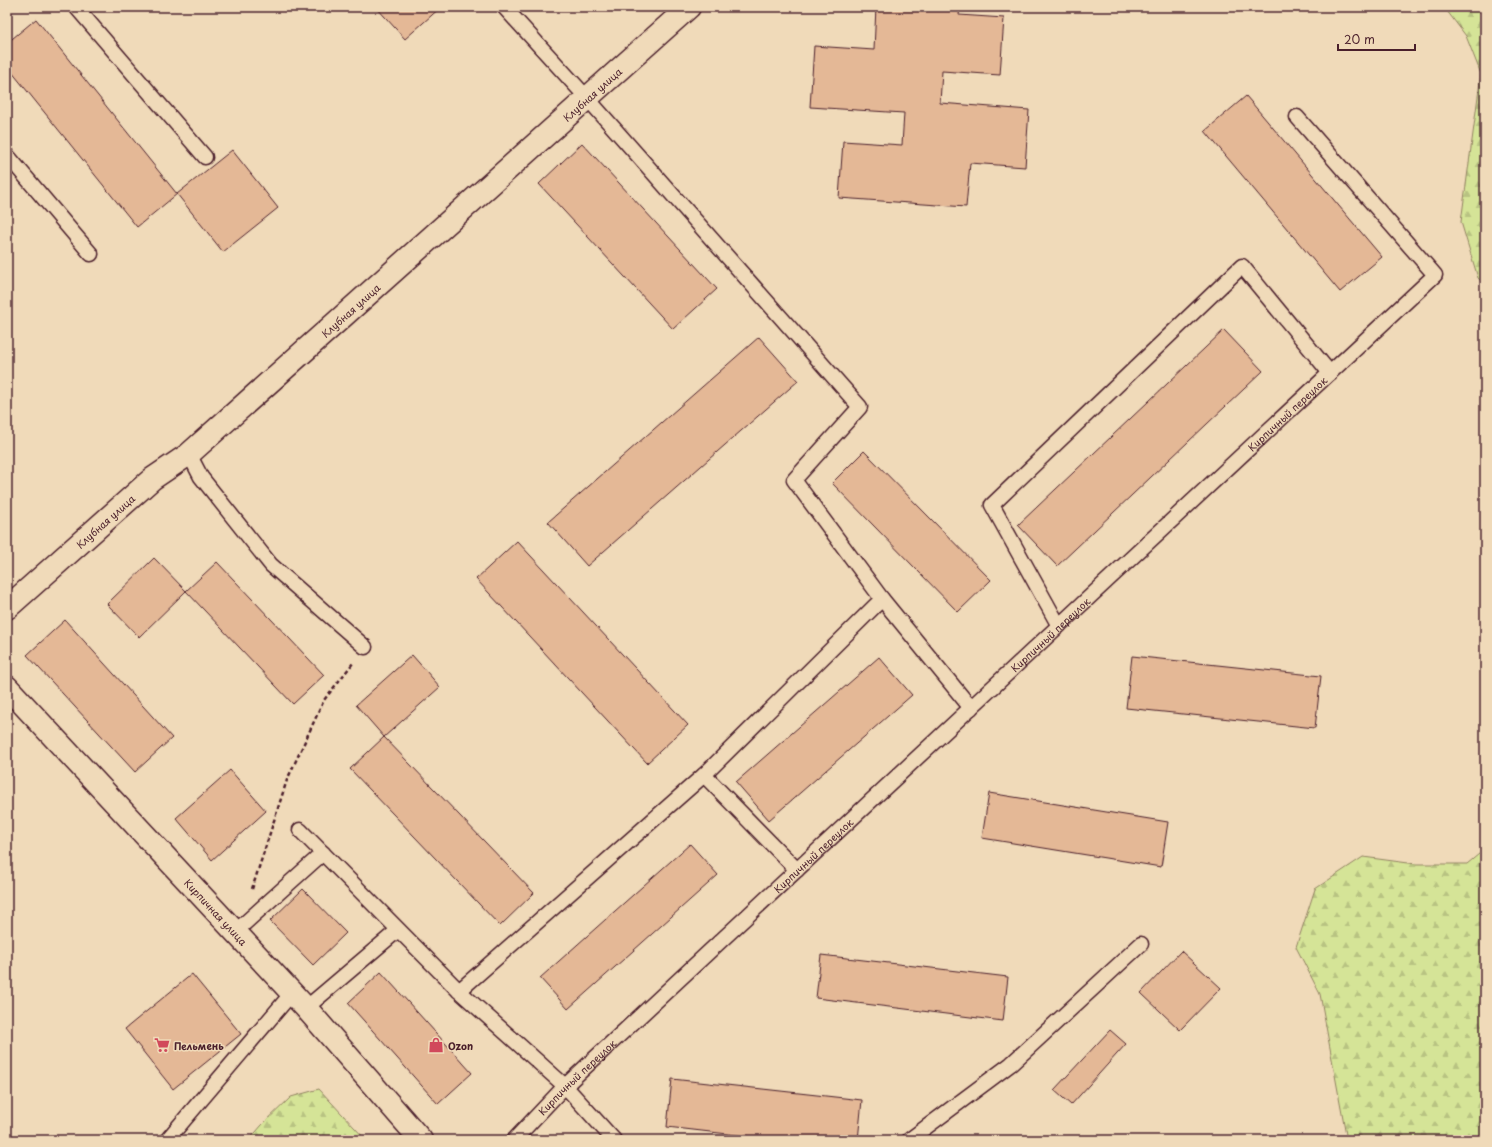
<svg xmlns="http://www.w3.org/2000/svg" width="1492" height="1147" viewBox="0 0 1492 1147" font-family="'Playpen Sans',sans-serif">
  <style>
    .forest { fill: url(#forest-firs); stroke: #908261 }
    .building { fill: #e4b896; stroke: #4a1f2b }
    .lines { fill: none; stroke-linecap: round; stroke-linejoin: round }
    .lane-casing { stroke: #4a1f2b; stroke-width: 17 }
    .street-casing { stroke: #4a1f2b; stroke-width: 25 }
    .path { stroke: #4a1f2b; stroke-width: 2.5; stroke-dasharray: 4 3; stroke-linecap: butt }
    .lane { stroke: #f0dab9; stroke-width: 14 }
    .street { stroke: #f0dab9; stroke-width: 22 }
    .labels { text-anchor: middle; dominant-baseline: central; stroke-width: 3; stroke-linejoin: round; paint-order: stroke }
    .street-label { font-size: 10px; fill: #4a1f2b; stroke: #f0dab9 }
    .poi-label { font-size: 10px; font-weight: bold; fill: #4a1f2b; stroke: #f0dab9; text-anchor: start }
  </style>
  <defs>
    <pattern id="forest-firs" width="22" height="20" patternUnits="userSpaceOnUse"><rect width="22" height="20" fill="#d5e497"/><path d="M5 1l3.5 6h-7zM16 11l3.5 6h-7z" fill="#b8c382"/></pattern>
  </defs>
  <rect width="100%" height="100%" fill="#f0dab9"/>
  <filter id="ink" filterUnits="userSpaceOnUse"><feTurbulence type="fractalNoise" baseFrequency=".025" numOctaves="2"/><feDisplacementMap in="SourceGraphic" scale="8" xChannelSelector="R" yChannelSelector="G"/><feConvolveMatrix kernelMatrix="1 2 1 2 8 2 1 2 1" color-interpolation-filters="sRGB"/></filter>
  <g filter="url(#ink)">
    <g class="forest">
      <polygon points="1444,7 1485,7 1485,285 1478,278 1461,222 1481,74 1466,36"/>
      <polygon points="1485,849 1485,1140 1347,1140 1320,994 1296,947 1315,889 1363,857 1416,864 1467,864"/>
      <polygon points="319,1089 366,1140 249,1140 262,1125 291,1097"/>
    </g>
    <g class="building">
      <polygon points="376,7 441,7 405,39"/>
      <polygon points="876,7 929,10 930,7 960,7 959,15 1004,18 1000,75 942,71 940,103 1029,110 1025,167 970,163 966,207 839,198 843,141 902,145 904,113 810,107 814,46 874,50"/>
      <polygon points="36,19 177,194 137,227 7,66 7,43"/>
      <polygon points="1246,96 1382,257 1340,292 1205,131"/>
      <polygon points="582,143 717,289 673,329 539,184"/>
      <polygon points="232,150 278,208 223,252 177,194"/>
      <polygon points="1224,330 1263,371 1057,566 1018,525"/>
      <polygon points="759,337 798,381 587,566 548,522"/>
      <polygon points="864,451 991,580 958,612 832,483"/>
      <polygon points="517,541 688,725 647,763 476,579"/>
      <polygon points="154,558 186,591 139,637 107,604"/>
      <polygon points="217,562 324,675 293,704 186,591"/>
      <polygon points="65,620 172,738 135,772 27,655"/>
      <polygon points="412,655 440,687 384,737 356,705"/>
      <polygon points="1132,656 1321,676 1315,728 1126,708"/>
      <polygon points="879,657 912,695 769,820 736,782"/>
      <polygon points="384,737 534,893 500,926 350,769"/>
      <polygon points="230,770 266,811 212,860 176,818"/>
      <polygon points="989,793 1168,822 1161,867 982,838"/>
      <polygon points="690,844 718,875 568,1009 540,978"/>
      <polygon points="303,889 346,933 313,965 270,921"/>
      <polygon points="1181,951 1221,988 1180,1030 1141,993"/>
      <polygon points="821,955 1008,977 1003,1021 816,998"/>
      <polygon points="381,972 472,1073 438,1104 348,1003"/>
      <polygon points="192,974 241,1034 173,1089 125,1029"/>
      <polygon points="1110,1030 1126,1044 1071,1105 1054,1090"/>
      <polygon points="672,1079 862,1100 858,1140 780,1140 667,1127"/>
    </g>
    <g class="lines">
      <defs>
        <g id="lane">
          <polyline points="76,7 205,157"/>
          <polyline points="504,7 588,99 860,407 794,480 882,599 971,708"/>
          <polyline points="7,155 91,254"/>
          <polyline points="189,454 201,477 271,565 365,647"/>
          <polyline points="1059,626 992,505 1242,266 1330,373"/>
          <polyline points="704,775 797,870"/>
          <polyline points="300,830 459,991 565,1086 614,1140"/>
          <polyline points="235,932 323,853"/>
          <polyline points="459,991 704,775 882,599"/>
          <polyline points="306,1008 398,930"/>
          <polyline points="167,1140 292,993"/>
          <path id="s1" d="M 514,1140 L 565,1086 L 1435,275 L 1297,117"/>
          <polyline points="909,1140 1011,1064 1141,944"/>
        </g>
        <g id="street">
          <path id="s2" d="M 7,608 L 152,479 L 189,454 L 689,7"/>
          <path id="s3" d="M 7,687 L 306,1008 L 421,1140"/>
        </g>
      </defs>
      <use href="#lane" class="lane-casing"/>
      <use href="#street" class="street-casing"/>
      <polyline class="path" points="252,889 287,780 324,700 353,663"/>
      <use href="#lane" class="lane"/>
      <use href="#street" class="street"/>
    </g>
  </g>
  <defs>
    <symbol id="supermarket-bare" viewBox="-9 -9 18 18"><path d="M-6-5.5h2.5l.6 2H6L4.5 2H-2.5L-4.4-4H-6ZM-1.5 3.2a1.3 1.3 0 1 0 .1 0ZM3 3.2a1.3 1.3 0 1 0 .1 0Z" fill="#d1495b" stroke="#f0dab9" stroke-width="2.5" paint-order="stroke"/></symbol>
    <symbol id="shop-bare" viewBox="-9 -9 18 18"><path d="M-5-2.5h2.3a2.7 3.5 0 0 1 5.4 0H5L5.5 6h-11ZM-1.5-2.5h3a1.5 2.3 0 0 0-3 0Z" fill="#d1495b" stroke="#f0dab9" stroke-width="2.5" paint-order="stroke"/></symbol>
  </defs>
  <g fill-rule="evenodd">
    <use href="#supermarket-bare" x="151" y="1034" width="22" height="22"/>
    <use href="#shop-bare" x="425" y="1034" width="22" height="22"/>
  </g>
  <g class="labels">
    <g class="street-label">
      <text stroke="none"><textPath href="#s2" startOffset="779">Клубная улица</textPath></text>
      <text stroke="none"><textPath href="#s2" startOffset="455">Клубная улица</textPath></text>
      <text stroke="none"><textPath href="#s1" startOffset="1061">Кирпичный переулок</textPath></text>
      <text stroke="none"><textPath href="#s2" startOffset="131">Клубная улица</textPath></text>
      <text stroke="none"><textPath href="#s1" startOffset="737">Кирпичный переулок</textPath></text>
      <text stroke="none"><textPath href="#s1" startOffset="413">Кирпичный переулок</textPath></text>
      <text stroke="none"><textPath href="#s3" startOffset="307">Кирпичная улица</textPath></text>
      <text stroke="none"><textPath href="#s1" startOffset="89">Кирпичный переулок</textPath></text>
    </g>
    <g class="poi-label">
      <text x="174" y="1045">Пельмень</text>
      <text x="448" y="1045">Ozon</text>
    </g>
  </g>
  <rect width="1492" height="1147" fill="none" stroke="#f0dab9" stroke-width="24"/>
  <rect x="12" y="12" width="1468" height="1123" fill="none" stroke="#4a1f2b" stroke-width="1.5" filter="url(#ink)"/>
  <path d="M1338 44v6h77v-6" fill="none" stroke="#4a1f2b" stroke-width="2"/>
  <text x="1344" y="44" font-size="12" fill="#4a1f2b" stroke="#f0dab9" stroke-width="3" paint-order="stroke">20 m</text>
</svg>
